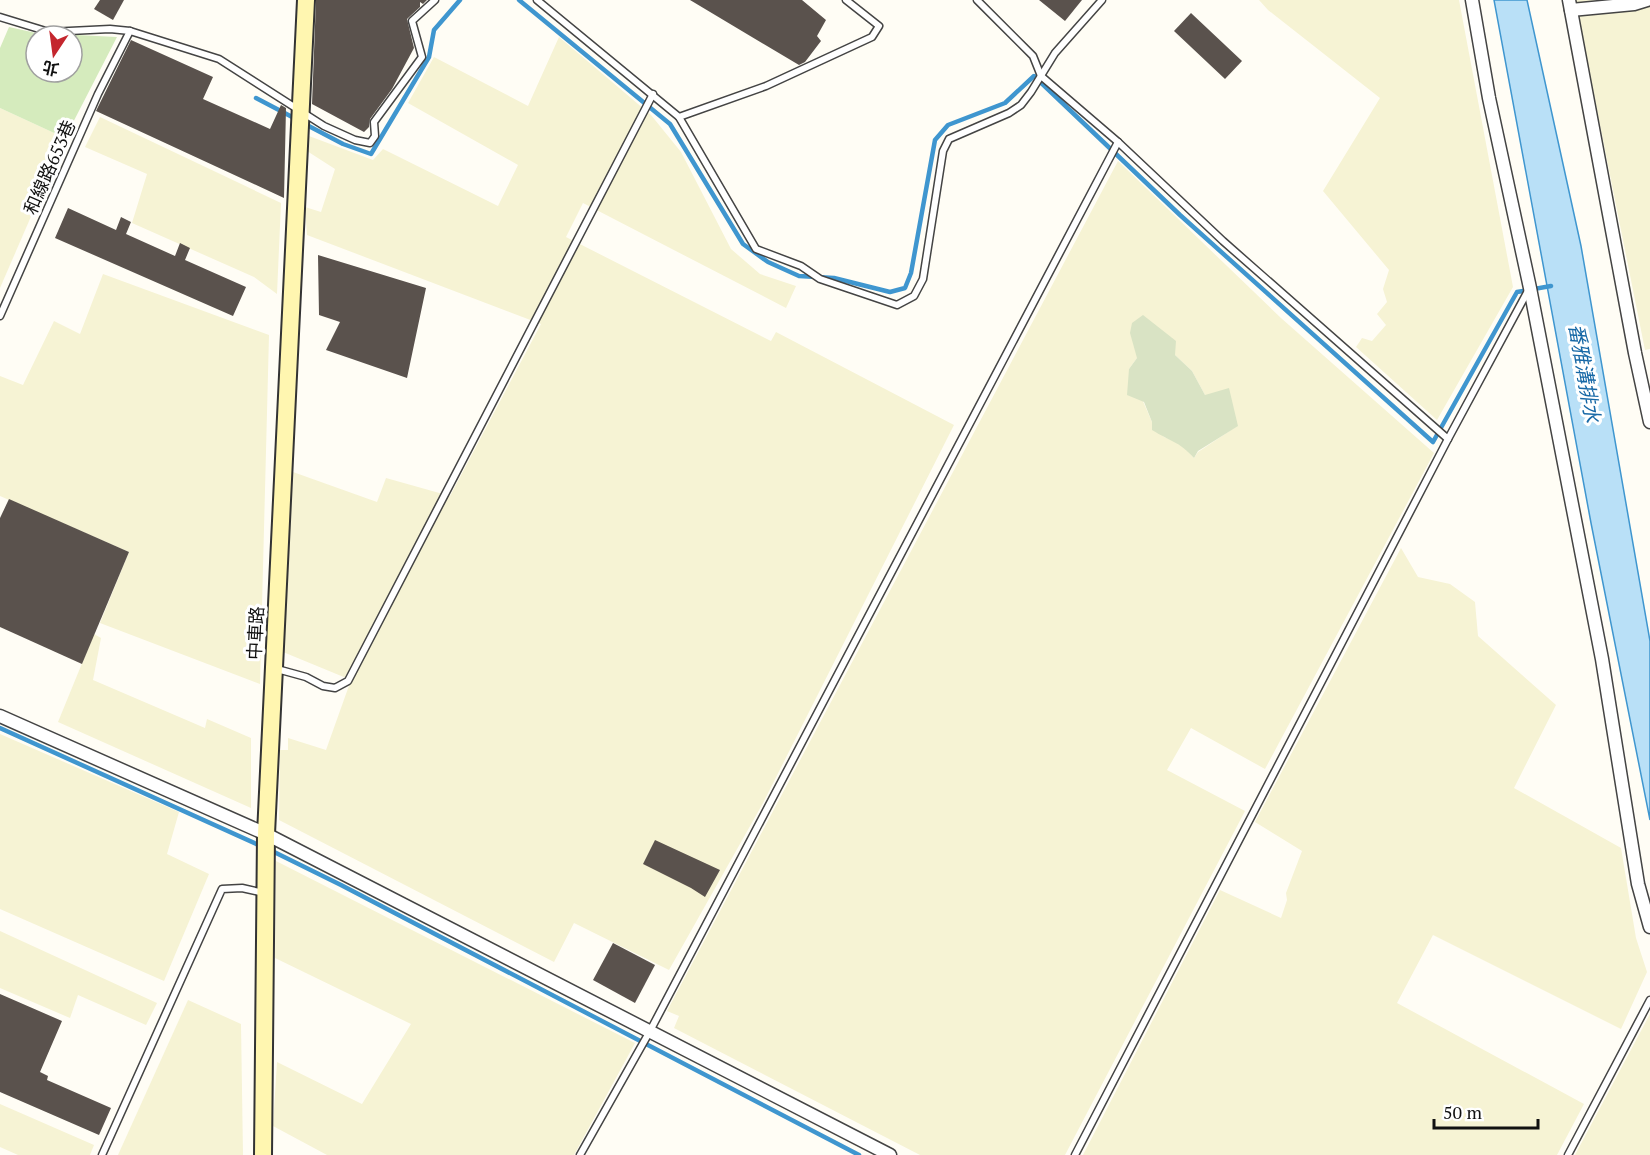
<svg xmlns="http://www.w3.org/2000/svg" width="1650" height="1155" viewBox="0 0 1650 1155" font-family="'PT Serif','Noto Sans TC',serif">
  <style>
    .farmland { fill: #f6f3d4; fill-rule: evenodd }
    .green { fill: #d5ebbd; fill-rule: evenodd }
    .cemetery { fill: #d9e3c4 }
    .water { fill: #b9e0f7; stroke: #3f96cf; stroke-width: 1.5 }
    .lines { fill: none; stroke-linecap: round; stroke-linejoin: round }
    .stream { stroke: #3f96cf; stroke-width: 4.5 }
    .building { fill: #5a524d }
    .lane-casing { stroke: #444; stroke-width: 9 }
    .street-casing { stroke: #444; stroke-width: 15 }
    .secondary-casing { stroke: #333; stroke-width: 20 }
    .lane { stroke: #fff; stroke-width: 6 }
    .street { stroke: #fff; stroke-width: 12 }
    .secondary { stroke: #fff6b0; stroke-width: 16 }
    .labels { text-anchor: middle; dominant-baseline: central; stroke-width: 6; stroke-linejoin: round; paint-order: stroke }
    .street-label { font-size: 18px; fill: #111; stroke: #fff }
    .water-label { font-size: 20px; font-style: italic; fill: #1768a6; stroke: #fff }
  </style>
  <rect width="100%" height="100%" fill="#fffdf5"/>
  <g class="farmland">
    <polygon points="1259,0 1459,0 1513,287 1437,420 1356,347 1362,338 1372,341 1386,325 1377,314 1387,302 1383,289 1389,270 1323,191 1380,98 1268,10"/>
    <polygon points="1575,0 1650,0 1650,349 1645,350"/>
    <polygon points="559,37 651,115 681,152 731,249 760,274 796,286 786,308 583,203 566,237 771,341 776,332 954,425 763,803 669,970 574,923 554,962 279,820 280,750 288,750 288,738 326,750 351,680 283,652 293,472 377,502 386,478 450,496 541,324 307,235 305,207 321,212 335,169 307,151 309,136 373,160 383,149 498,206 518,165 408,103 434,57 528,106"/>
    <polygon points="0,108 65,138 0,288"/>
    <polygon points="100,117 281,203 277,294 254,277 132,223 147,174 85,147"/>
    <path d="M 1118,161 L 1281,318 L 1434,453 L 1265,769 L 1191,728 L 1167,770 L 1245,811 L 1065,1155 L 920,1155 L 674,1028 L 679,1016 L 667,1011 ZM 1175,355 L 1192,371 L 1205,395 L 1237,426 L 1198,452 L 1194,458 L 1182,444 L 1164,437 L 1152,422 L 1129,369 L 1137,358 Z"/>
    <polygon points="103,274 269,335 260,684 100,623 129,552 0,496 0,376 23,385 54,321 80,334"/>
    <polygon points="1401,548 1418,577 1450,584 1475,602 1478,636 1556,705 1514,788 1621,848 1636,938 1647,972 1621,1029 1433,935 1397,1003 1584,1104 1557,1155 1083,1155 1220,890 1281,918 1287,900 1286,893 1302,851 1255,822"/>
    <polygon points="94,634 101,638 93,680 205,728 207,719 251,738 251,808 58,722"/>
    <polygon points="0,734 179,812 167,854 209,874 164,981 0,909"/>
    <polygon points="276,861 635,1043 574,1155 327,1155 273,1126 277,1062 362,1104 411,1024 275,958"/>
    <polygon points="0,931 157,1003 146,1025 78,995 70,1018 0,988"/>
    <polygon points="188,1000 241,1024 243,1155 118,1155"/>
    <polygon points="1650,1014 1650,1155 1575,1155"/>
    <polygon points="0,1104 94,1145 90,1155 18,1155 0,1147"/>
  </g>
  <path class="green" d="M 9,27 L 36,33 L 117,37 L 65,138 L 0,108 L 0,48 ZM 36,36 L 72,36 L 72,72 L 36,72 Z"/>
  <path class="cemetery" d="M 1143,315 L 1176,341 L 1175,355 L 1192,371 L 1205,395 L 1229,388 L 1238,426 L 1198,451 L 1194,458 C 1179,441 1171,442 1152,430 L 1152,422 L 1144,402 L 1127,395 L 1129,369 L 1137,358 L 1130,333 L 1132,323 Z"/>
  <polygon class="water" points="1494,0 1527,0 1581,246 1650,641 1650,820 1591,523"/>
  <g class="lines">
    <g class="stream">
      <polyline points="519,0 670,124 743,244 768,262 799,276 834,278 890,292 905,288 911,273 935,140 948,125 1005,103 1034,76 1180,215 1433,442 1517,292 1551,286"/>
      <polyline points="256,98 296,119"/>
      <polyline points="303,123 343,144 371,154 429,57 434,30 460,0"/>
      <polyline points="0,728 263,847"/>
      <polyline points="270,850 341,885 859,1155"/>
    </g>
  </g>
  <g class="building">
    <polygon points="100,0 124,0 113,20 94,9"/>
    <polygon points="316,0 427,0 423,4 420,2 420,7 407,19 414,48 392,89 370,119 369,127 364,132 312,104"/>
    <polygon points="690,0 802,0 826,20 817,36 821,41 805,62 799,65"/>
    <polygon points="1039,0 1082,0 1065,21"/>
    <polygon points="1191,13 1242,61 1225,79 1174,31"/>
    <polygon points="131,40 213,77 203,99 270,129 281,105 286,108 284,198 96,111"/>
    <polygon points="68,208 116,230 121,217 131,222 126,234 175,256 180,243 190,248 185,260 246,287 233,316 55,238"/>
    <polygon points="318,255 426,288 407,378 326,350 340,322 319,315"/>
    <polygon points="9,499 129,552 82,664 0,627 0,518"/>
    <polygon points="655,840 720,870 705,897 691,888 643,864"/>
    <polygon points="613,943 655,965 635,1003 593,980"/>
    <polygon points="0,994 62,1021 40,1072 48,1076 47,1080 111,1108 99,1135 0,1092"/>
  </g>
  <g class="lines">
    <defs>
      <g id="lane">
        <polyline points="537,0 679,117 756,249 801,266 820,279 897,305 914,296 923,279 943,151 949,139 1009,113 1021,105 1031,92 1055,53 1102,0"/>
        <polyline points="977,0 1033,56 1041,76 1118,142 1223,241 1448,439"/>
        <polyline points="0,17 49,32 110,29 130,31 219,59 324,126 355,140 370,143 375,136 374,122 422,57 412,21 435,0"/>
        <polyline points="679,117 766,86 872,37 879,26 846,0"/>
        <polyline points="0,316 98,94 130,31"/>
        <polyline points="277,669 306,677 323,686 335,688 348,681 653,94"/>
        <polyline points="102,1155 222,889 242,888 264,893"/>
        <polyline points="580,1155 650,1031 1118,142"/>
        <polyline points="1075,1155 1448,439 1529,289"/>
        <polyline points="1568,1155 1650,1000"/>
      </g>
      <g id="street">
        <polyline points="1472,0 1489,98 1530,288 1602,659 1638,884 1650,927"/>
        <polyline points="1569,0 1635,353 1650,422"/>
        <polyline points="1571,10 1634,4 1647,0"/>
        <polyline points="0,716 266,834 890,1155"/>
      </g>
      <polyline id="secondary" points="263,1155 266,834 306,0"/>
    </defs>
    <use href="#lane" class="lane-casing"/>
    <use href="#street" class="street-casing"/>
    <use href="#secondary" class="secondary-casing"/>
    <use href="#lane" class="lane"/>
    <use href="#street" class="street"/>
    <use href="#secondary" class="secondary"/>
  </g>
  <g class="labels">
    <g class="street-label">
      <text transform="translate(49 167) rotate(-66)">和線路653巷</text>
      <text transform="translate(255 633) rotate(-87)">中車路</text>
    </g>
    <g class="water-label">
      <text transform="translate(1585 373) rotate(80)">番雅溝排水</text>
    </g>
  </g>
  <g transform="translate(54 54) rotate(193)"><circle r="28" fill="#ffffff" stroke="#a0a0a0" stroke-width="1.5"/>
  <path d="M0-4.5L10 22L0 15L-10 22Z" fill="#c4262e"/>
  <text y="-9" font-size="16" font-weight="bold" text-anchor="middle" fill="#111111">北</text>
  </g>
  <path d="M1434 1119v9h104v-9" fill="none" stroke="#111111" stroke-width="3"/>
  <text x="1443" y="1119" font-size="18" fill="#111111" stroke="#ffffff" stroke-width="4.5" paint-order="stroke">50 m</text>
</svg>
